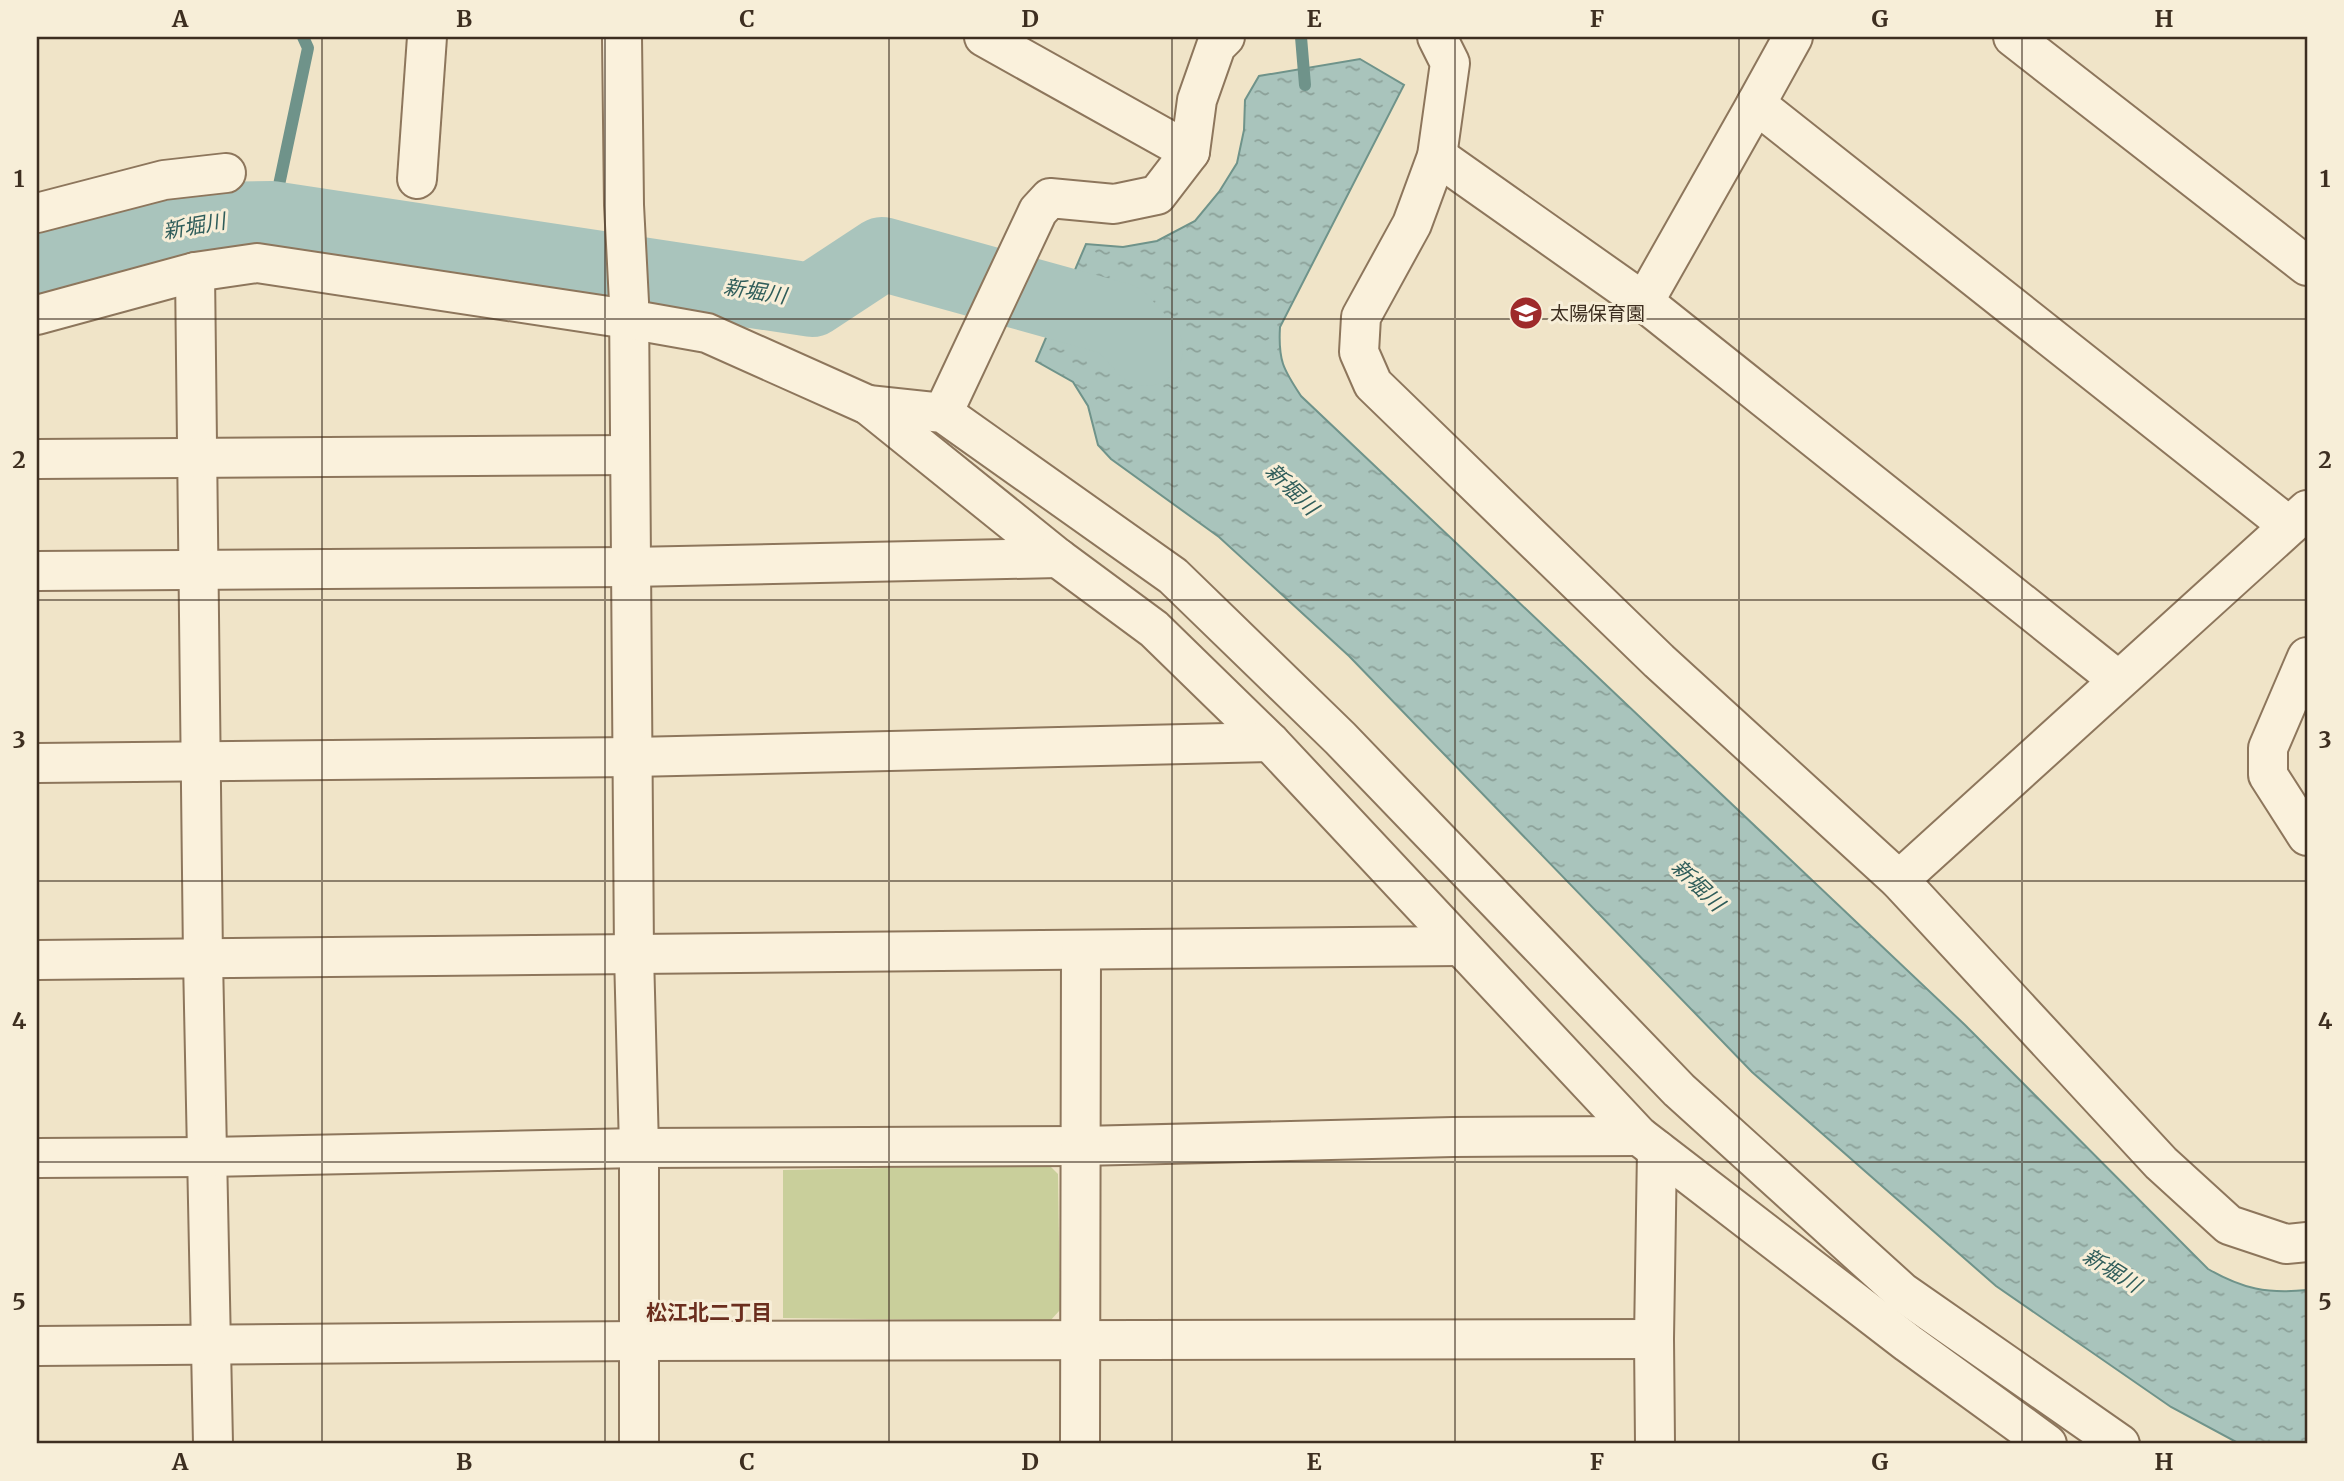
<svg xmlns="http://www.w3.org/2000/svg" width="2344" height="1481" viewBox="0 0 2344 1481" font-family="Merriweather,'Noto Sans JP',serif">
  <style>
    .green { fill: #c9cf9b }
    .water { fill: url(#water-ripples); stroke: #6f938a; stroke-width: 2 }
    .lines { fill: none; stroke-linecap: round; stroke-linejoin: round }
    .stream { stroke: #6f938a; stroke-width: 12 }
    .river { stroke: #a9c4bc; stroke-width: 74 }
    .minor-casing { stroke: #8d765c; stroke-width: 42 }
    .minor { stroke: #faf1dc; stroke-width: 38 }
    .grid { fill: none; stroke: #3d2e20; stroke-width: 2; stroke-opacity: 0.55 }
    .labels { text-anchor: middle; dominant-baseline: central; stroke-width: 6; stroke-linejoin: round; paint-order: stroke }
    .poi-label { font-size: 19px; fill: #3d2e20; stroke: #f7eed8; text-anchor: start }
    .water-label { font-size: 21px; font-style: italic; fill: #2f5d5a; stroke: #f7eed8 }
    .neighbourhood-label { font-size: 21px; font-weight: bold; fill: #6b2e1e; stroke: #f7eed8 }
    .neatline { fill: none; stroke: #3d2e20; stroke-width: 2.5 }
    .grid-label { font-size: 23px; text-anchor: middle; font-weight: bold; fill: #3d2e20 }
  </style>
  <defs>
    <pattern id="water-ripples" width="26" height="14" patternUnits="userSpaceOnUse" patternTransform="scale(1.75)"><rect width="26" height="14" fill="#a9c4bc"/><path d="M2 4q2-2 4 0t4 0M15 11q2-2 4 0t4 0" fill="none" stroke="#8ba098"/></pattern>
  </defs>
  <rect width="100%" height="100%" fill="#f0e4c8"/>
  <polygon class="green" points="1049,1165 1058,1174 1060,1310 1050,1321 783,1318 783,1170"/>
  <path class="water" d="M 1360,59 L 1404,85 L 1280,327 C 1278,360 1283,369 1301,396 L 1965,1025 L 2208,1269 C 2243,1289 2267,1294 2307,1290 L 2307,1444 L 2238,1443 L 2171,1407 L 1996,1286 L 1752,1072 L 1349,656 L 1219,537 L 1111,459 L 1098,445 L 1088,406 L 1073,382 L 1036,361 L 1086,244 L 1123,247 L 1157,241 L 1195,221 L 1219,192 L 1237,163 L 1244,130 L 1245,100 L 1259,76 Z"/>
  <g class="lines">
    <g class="stream">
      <polyline points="1301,37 1305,85"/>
      <polyline points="272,218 308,48 303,37"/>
    </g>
    <polyline class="river" points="37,262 209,219 272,218 812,300 882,254 1120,320 1146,349"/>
    <defs>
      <g id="minor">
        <polyline points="622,37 624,205 629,302 634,954 639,1148 639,1444"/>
        <polyline points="984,37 1190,152"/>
        <polyline points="1437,37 1450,63 1437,156 1412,224 1361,317 1359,352 1373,384 1659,661 1899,880 2161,1163 2229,1225 2286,1244 2307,1242"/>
        <polyline points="2013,37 2307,266"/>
        <polyline points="1756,104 1793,37"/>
        <polyline points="1437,156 1644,302 2118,680"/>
        <polyline points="417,179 427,37"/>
        <polyline points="37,213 164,180 226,173"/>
        <polyline points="195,272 203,959 213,1444"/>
        <polyline points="1644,302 1756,104 2289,526"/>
        <polyline points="37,315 195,272 257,263 628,319 707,333 868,405 1058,558 1154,629 1270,742 1639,1136 1908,1343 2047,1444"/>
        <polyline points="868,405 943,413 1173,576 1340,738 1679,1090 1902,1292 2120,1444"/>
        <polyline points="943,413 1038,211 1050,198 1114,204 1157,195 1190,152 1197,100 1216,46 1225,37"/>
        <polyline points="37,459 630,455"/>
        <polyline points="37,571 630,567 1058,558"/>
        <polyline points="2307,657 2268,748 2268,775 2307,836"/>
        <polyline points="37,763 633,757 1270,742"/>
        <polyline points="1899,880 2307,510"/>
        <polyline points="37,960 1460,946"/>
        <polyline points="37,1158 207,1157 639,1148 1081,1146 1453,1137 1639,1136"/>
        <polyline points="37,1346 640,1341 1654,1339"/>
        <polyline points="1080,1444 1081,951"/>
        <polyline points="1655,1444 1654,1339 1657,1150"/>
      </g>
    </defs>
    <use href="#minor" class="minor-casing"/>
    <use href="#minor" class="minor"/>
  </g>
  <path class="grid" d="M 322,37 L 322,1444M 605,37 L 605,1444M 889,37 L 889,1444M 1172,37 L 1172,1444M 1455,37 L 1455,1444M 1739,37 L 1739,1444M 2022,37 L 2022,1444M 37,319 L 2307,319M 37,600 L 2307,600M 37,881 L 2307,881M 37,1162 L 2307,1162"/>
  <defs>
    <symbol id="school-disc" viewBox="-11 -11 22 22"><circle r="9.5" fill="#9e2a2b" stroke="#f7eed8"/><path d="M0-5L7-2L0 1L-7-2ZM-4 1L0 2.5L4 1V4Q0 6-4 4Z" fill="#fff"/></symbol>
  </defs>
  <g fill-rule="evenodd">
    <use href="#school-disc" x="1507" y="294" width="38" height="38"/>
  </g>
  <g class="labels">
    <g class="poi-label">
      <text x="1550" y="313">太陽保育園</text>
    </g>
    <g class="water-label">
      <text transform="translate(194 226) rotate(-10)">新堀川</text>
      <text transform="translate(755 291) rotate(9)">新堀川</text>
      <text transform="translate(1292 489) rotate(44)">新堀川</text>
      <text transform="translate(1698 885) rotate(44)">新堀川</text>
      <text transform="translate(2112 1270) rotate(32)">新堀川</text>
    </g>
    <g class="neighbourhood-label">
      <text x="709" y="1312">松江北二丁目</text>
    </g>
  </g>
  <rect width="2344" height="1481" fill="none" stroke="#f7eed8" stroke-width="77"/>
  <rect x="38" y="38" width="2268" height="1404" class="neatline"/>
  <g class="grid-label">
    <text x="180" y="27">A</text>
    <text x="464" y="27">B</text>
    <text x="747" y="27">C</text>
    <text x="1030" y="27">D</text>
    <text x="1314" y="27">E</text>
    <text x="1597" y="27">F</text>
    <text x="1880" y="27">G</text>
    <text x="2164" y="27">H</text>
    <text x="19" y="187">1</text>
    <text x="2325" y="187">1</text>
    <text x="19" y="468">2</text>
    <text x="2325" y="468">2</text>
    <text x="19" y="748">3</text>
    <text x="2325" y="748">3</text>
    <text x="19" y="1029">4</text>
    <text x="2325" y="1029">4</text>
    <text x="19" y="1310">5</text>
    <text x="2325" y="1310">5</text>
    <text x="180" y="1470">A</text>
    <text x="464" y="1470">B</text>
    <text x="747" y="1470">C</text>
    <text x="1030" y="1470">D</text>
    <text x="1314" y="1470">E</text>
    <text x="1597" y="1470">F</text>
    <text x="1880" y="1470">G</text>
    <text x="2164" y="1470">H</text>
  </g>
</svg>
